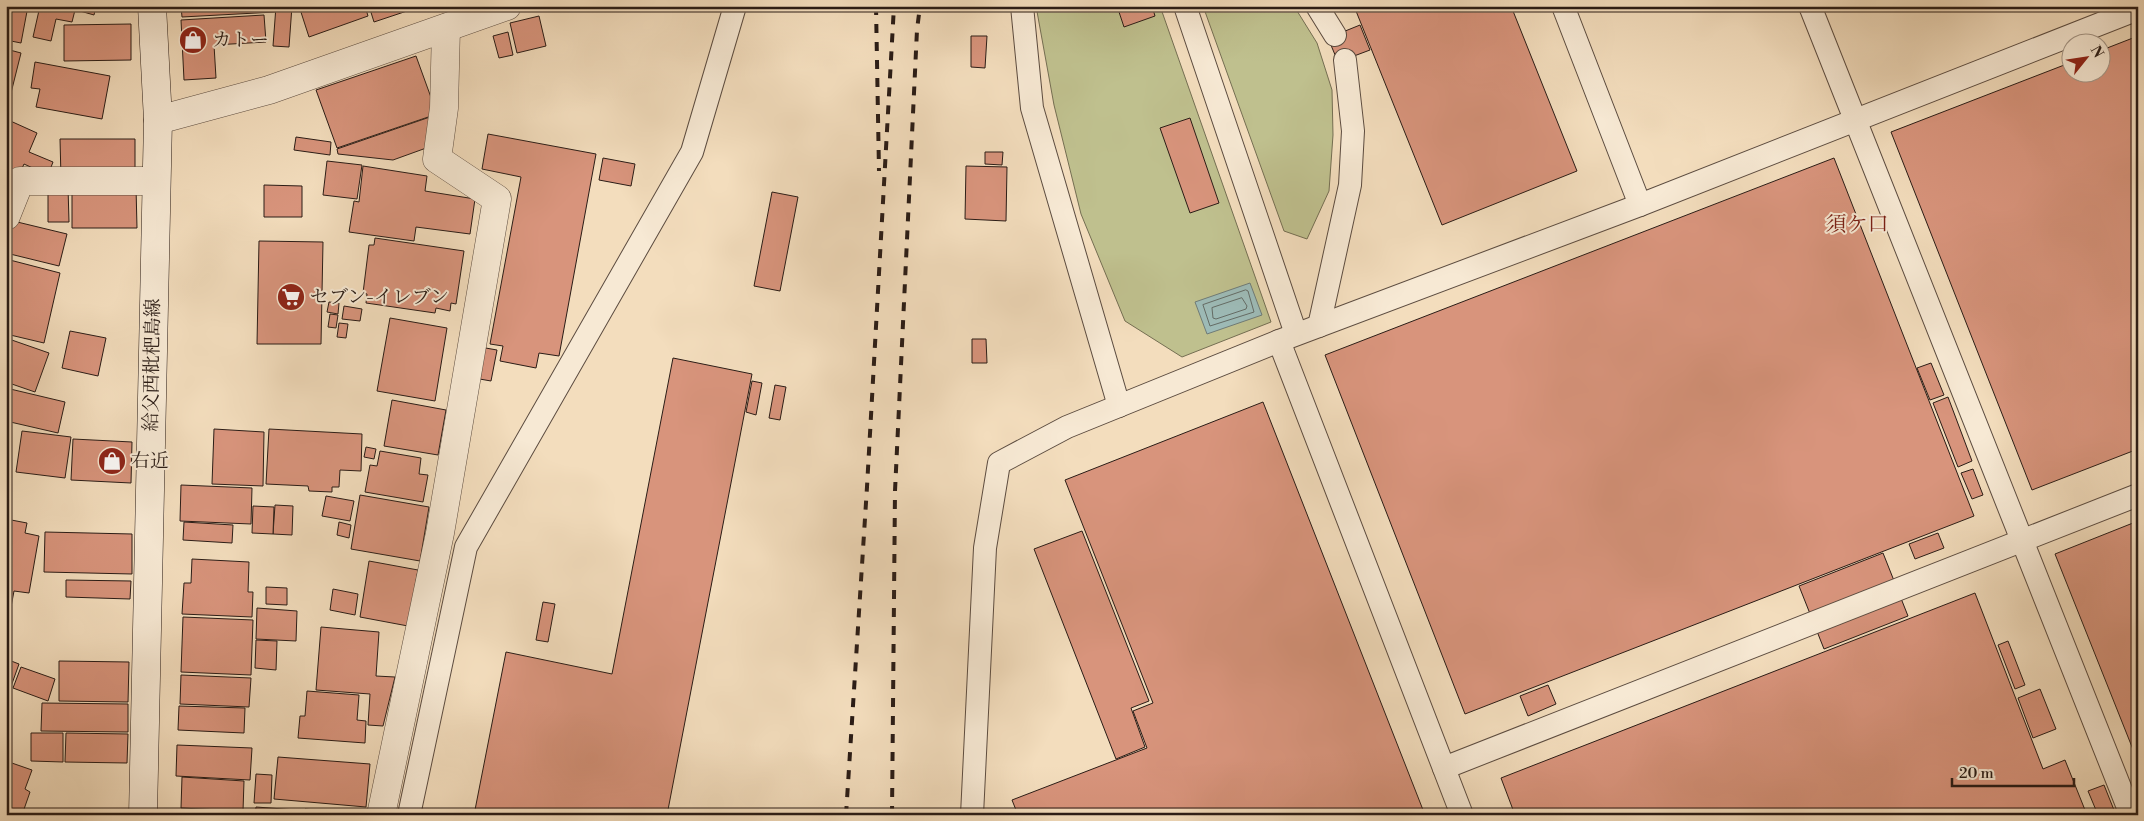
<svg xmlns="http://www.w3.org/2000/svg" width="2144" height="821" viewBox="0 0 2144 821" font-family="'Libre Bodoni','Noto Serif JP',serif">
  <style>
    .green { fill: #bfc08e; stroke: #746e52 }
    .water { fill: #9dbbb7; stroke: #6f7b77 }
    .lines { fill: none; stroke-linecap: round; stroke-linejoin: round }
    .shore { stroke: #646c66; stroke-width: 1 }
    .building { fill: #d8947c; stroke: #2a1c16 }
    .lane-casing { stroke: #5c4c40; stroke-width: 24 }
    .street-casing { stroke: #5c4c40; stroke-width: 29 }
    .secondary-casing { stroke: #2a1c16; stroke-width: 29 }
    .lane { stroke: #f7e9d4; stroke-width: 22 }
    .street { stroke: #f7e9d4; stroke-width: 28 }
    .secondary { stroke: #f7e9d4; stroke-width: 28 }
    .rail { stroke: #2a1c16; stroke-width: 4; stroke-dasharray: 9 9; stroke-linecap: butt }
    .labels { text-anchor: middle; dominant-baseline: central; stroke-width: 4; stroke-linejoin: round; paint-order: stroke }
    .poi-label { font-size: 19px; fill: #2a1c16; stroke: #f7e9d4; text-anchor: start }
    .street-label { font-size: 19px; fill: #2a1c16; stroke: #f7e9d4 }
    .quarter-label { font-size: 21px; fill: #7a1f14; stroke: #f7e9d4 }
  </style>
  <rect width="100%" height="100%" fill="#f3ddbd"/>
  <filter id="stains"><feTurbulence type="fractalNoise" baseFrequency=".004" numOctaves="4"/><feColorMatrix values="0 0 0 0 .2 0 0 0 0 .09 0 0 0 0 .02 0 0 0 .5 -.17"/></filter>
  <radialGradient id="worn" r=".72"><stop offset=".6" stop-color="#630" stop-opacity="0"/><stop offset="1" stop-color="#630" stop-opacity=".3"/></radialGradient>
  <g class="green">
    <polygon points="1036,6 1160,6 1271,322 1182,357 1125,321 1081,214 1054,105"/>
    <polygon points="1203,6 1294,6 1317,43 1332,90 1333,135 1329,191 1307,239 1284,231"/>
  </g>
  <polygon class="water" points="1250,283 1262,315 1207,334 1195,302"/>
  <g class="lines">
    <g class="shore">
      <polygon points="1246,290 1248,291 1254,312 1210,326 1203,305"/>
      <polygon points="1242,298 1247,306 1246,309 1216,319 1213,318 1212,308"/>
    </g>
  </g>
  <g class="building">
    <polygon points="6,6 28,6 21,43 6,40"/>
    <polygon points="40,6 76,6 72,22 56,19 51,41 33,37"/>
    <polygon points="81,6 96,6 94,15 80,11"/>
    <polygon points="181,6 275,6 275,12 182,17"/>
    <polygon points="276,6 292,6 289,47 273,46"/>
    <polygon points="299,6 365,6 368,16 309,37"/>
    <polygon points="369,6 408,6 410,10 374,22"/>
    <polygon points="1117,6 1152,6 1155,16 1124,27"/>
    <polygon points="1354,6 1511,6 1577,171 1442,225"/>
    <polygon points="264,15 266,42 214,45 216,78 184,80 181,20"/>
    <polygon points="539,16 546,46 517,53 510,23"/>
    <polygon points="131,24 131,60 64,61 64,25"/>
    <polygon points="1360,25 1370,50 1338,62 1328,38"/>
    <polygon points="508,32 513,55 499,58 493,36"/>
    <polygon points="971,36 987,36 985,68 971,67"/>
    <polygon points="2138,36 2138,449 2032,490 1891,132 2072,62 2072,72 2102,72 2102,50"/>
    <polygon points="6,49 21,53 10,97 6,96"/>
    <polygon points="416,56 437,114 337,148 316,90"/>
    <polygon points="35,62 110,76 102,119 36,107 40,89 31,88"/>
    <polygon points="430,117 429,147 393,160 338,154 337,149"/>
    <polygon points="1190,118 1219,203 1190,213 1160,128"/>
    <polygon points="6,119 37,133 29,152 53,162 48,175 24,164 19,175 6,169"/>
    <polygon points="488,134 596,154 559,356 539,353 536,368 500,361 503,346 490,344 521,177 482,169"/>
    <polygon points="296,137 331,142 330,155 294,150"/>
    <polygon points="60,139 135,139 135,178 61,178"/>
    <polygon points="985,152 1003,152 1002,165 985,164"/>
    <polygon points="603,158 635,164 631,186 599,180"/>
    <polygon points="1834,158 1974,516 1465,714 1325,355"/>
    <polygon points="327,161 362,165 357,199 323,195"/>
    <polygon points="363,166 427,176 425,191 475,199 470,234 416,227 414,241 349,232 354,201 359,202"/>
    <polygon points="966,166 1007,167 1006,221 965,219"/>
    <polygon points="264,185 302,186 302,217 264,217"/>
    <polygon points="48,187 68,187 69,222 48,222"/>
    <polygon points="72,187 136,187 137,228 72,228"/>
    <polygon points="772,192 798,197 780,291 754,286"/>
    <polygon points="9,220 67,234 59,266 6,253 6,233"/>
    <polygon points="375,238 464,251 456,304 451,303 450,311 436,308 435,313 366,303 367,294 363,293 369,245 374,245"/>
    <polygon points="259,241 323,242 321,344 257,344"/>
    <polygon points="6,259 60,273 44,343 6,334"/>
    <polygon points="329,302 339,303 338,314 327,312"/>
    <polygon points="344,306 362,309 360,321 342,319"/>
    <polygon points="330,314 338,315 336,328 328,327"/>
    <polygon points="390,318 447,328 435,401 377,391"/>
    <polygon points="339,323 348,324 346,338 337,337"/>
    <polygon points="70,331 106,338 98,376 62,368"/>
    <polygon points="6,338 49,353 35,392 6,382"/>
    <polygon points="972,339 986,339 987,363 972,363"/>
    <polygon points="480,347 497,350 491,381 474,378"/>
    <polygon points="673,358 752,374 667,815 474,815 506,652 612,674"/>
    <polygon points="1931,363 1944,395 1930,400 1917,368"/>
    <polygon points="752,381 762,383 756,415 746,412"/>
    <polygon points="775,385 786,387 780,420 769,418"/>
    <polygon points="6,388 65,402 58,433 6,421"/>
    <polygon points="1948,397 1972,461 1958,467 1933,403"/>
    <polygon points="392,400 446,410 438,455 384,446"/>
    <polygon points="1263,402 1425,815 1018,815 1012,800 1147,748 1133,711 1153,703 1065,480"/>
    <polygon points="214,429 264,432 263,486 212,484"/>
    <polygon points="269,429 362,434 361,471 340,470 339,487 332,487 332,492 309,491 308,486 266,484"/>
    <polygon points="22,431 71,437 65,478 16,472"/>
    <polygon points="73,439 132,442 131,483 71,480"/>
    <polygon points="366,447 376,449 374,459 364,457"/>
    <polygon points="380,451 421,458 419,474 428,475 423,502 365,492 370,465 377,466"/>
    <polygon points="1973,469 1983,495 1972,499 1961,473"/>
    <polygon points="181,485 252,488 251,524 180,521"/>
    <polygon points="360,495 429,507 420,561 351,549"/>
    <polygon points="326,496 354,501 350,521 322,516"/>
    <polygon points="275,505 293,506 292,535 273,534"/>
    <polygon points="253,506 274,507 273,534 252,533"/>
    <polygon points="6,519 27,523 25,533 39,536 29,593 14,591 11,607 6,606"/>
    <polygon points="2138,521 2138,762 2055,554"/>
    <polygon points="184,522 233,525 232,543 183,540"/>
    <polygon points="339,522 351,525 349,538 337,535"/>
    <polygon points="1082,531 1149,701 1131,708 1145,747 1116,759 1034,549"/>
    <polygon points="45,532 132,534 132,574 44,572"/>
    <polygon points="1938,533 1944,548 1915,559 1909,544"/>
    <polygon points="1883,553 1908,616 1824,649 1799,586"/>
    <polygon points="192,559 249,562 248,592 253,592 252,617 182,614 184,583 191,583"/>
    <polygon points="369,561 418,570 408,626 360,617"/>
    <polygon points="66,580 131,581 130,599 66,597"/>
    <polygon points="266,587 287,588 287,605 266,604"/>
    <polygon points="333,589 358,594 355,615 330,610"/>
    <polygon points="1975,593 2043,769 2065,760 2087,815 1515,815 1501,778"/>
    <polygon points="543,602 555,604 548,642 536,640"/>
    <polygon points="257,608 297,611 296,641 256,639"/>
    <polygon points="183,617 253,620 251,675 181,672"/>
    <polygon points="321,627 379,632 376,676 395,677 383,726 368,725 370,694 316,690"/>
    <polygon points="256,640 277,641 276,670 255,668"/>
    <polygon points="2008,641 2025,685 2015,689 1998,645"/>
    <polygon points="6,659 19,664 9,692 6,691"/>
    <polygon points="59,661 129,662 128,702 59,701"/>
    <polygon points="21,667 55,679 48,701 13,688"/>
    <polygon points="181,675 251,678 249,707 180,704"/>
    <polygon points="1548,685 1556,704 1528,716 1520,696"/>
    <polygon points="2040,689 2056,729 2033,738 2018,698"/>
    <polygon points="307,691 359,695 357,720 366,721 365,743 298,738 300,716 305,716"/>
    <polygon points="42,703 128,704 128,732 41,731"/>
    <polygon points="179,706 245,708 244,733 178,730"/>
    <polygon points="31,733 63,733 63,762 31,761"/>
    <polygon points="66,733 128,734 127,763 65,762"/>
    <polygon points="177,745 252,748 250,780 176,776"/>
    <polygon points="278,757 370,764 366,807 274,799"/>
    <polygon points="6,761 32,770 25,789 30,792 22,815 6,815"/>
    <polygon points="256,774 272,775 271,803 254,803"/>
    <polygon points="182,777 244,781 243,811 181,808"/>
    <polygon points="2104,785 2116,815 2098,815 2088,791"/>
    <polygon points="256,807 297,810 297,815 255,815"/>
    <polygon points="305,809 359,814 359,815 305,815"/>
    <polygon points="181,810 246,813 246,815 181,815"/>
  </g>
  <g class="lines">
    <defs>
      <g id="lane">
        <polyline points="1022,6 1032,108 1119,406"/>
        <polyline points="1185,6 1296,334"/>
        <polyline points="1317,6 1335,35"/>
        <polyline points="1563,6 1640,205"/>
        <polyline points="1810,6 2131,815"/>
        <polyline points="1319,326 1350,185 1353,131 1345,60"/>
        <polyline points="1279,341 1462,815"/>
        <polyline points="1444,768 2138,495"/>
        <polyline points="409,815 466,547 692,152 735,6"/>
        <polyline points="972,815 985,548 999,463 1067,427 1279,341 1640,205 2138,9"/>
      </g>
      <g id="street">
        <polyline points="158,120 269,90 507,6"/>
        <polyline points="6,216 20,181 156,181"/>
        <polyline points="381,815 440,533 497,199 437,159 444,108 446,28"/>
      </g>
      <polyline id="secondary" points="143,815 158,120 152,6"/>
    </defs>
    <use href="#lane" class="lane-casing"/>
    <use href="#street" class="street-casing"/>
    <use href="#secondary" class="secondary-casing"/>
    <use href="#lane" class="lane"/>
    <use href="#street" class="street"/>
    <use href="#secondary" class="secondary"/>
    <g class="rail">
      <polyline points="876,6 879,171"/>
      <polyline points="846,815 867,487 894,6"/>
      <polyline points="892,815 895,491 917,30 920,6"/>
    </g>
  </g>
  <defs>
    <symbol id="shop-disc" viewBox="-11 -11 22 22"><circle r="9.5" fill="#8f2418" stroke="#f7e9d4"/><path d="M-5-2.5h2.3a2.7 3.5 0 0 1 5.4 0H5L5.5 6h-11ZM-1.5-2.5h3a1.5 2.3 0 0 0-3 0Z" fill="#fff"/></symbol>
    <symbol id="supermarket-disc" viewBox="-11 -11 22 22"><circle r="9.5" fill="#8f2418" stroke="#f7e9d4"/><path d="M-6-5.5h2.5l.6 2H6L4.5 2H-2.5L-4.4-4H-6ZM-1.5 3.2a1.3 1.3 0 1 0 .1 0ZM3 3.2a1.3 1.3 0 1 0 .1 0Z" fill="#fff"/></symbol>
  </defs>
  <g fill-rule="evenodd">
    <use href="#shop-disc" x="177" y="24" width="32" height="32"/>
    <use href="#supermarket-disc" x="275" y="281" width="32" height="32"/>
    <use href="#shop-disc" x="96" y="445" width="32" height="32"/>
  </g>
  <g class="labels">
    <g class="poi-label">
      <text x="212" y="40">カトー</text>
      <text x="310" y="297">セブン-イレブン</text>
      <text x="131" y="461">右近</text>
    </g>
    <g class="street-label">
      <text transform="translate(152 365) rotate(-89)">給父西枇杷島線</text>
    </g>
    <g class="quarter-label">
      <text x="1857" y="225">須ケ口</text>
    </g>
  </g>
  <rect width="2144" height="821" fill="none" stroke="#f3ddbd" stroke-width="25"/>
  <rect x="8" y="8" width="2129" height="806" fill="none" stroke="#2a1c16" stroke-width="2.5"/>
  <rect x="12" y="12" width="2119" height="796" fill="none" stroke="#2a1c16"/>
  <g transform="translate(2086 58) rotate(60)"><circle r="24" fill="#f7e9d4" stroke="#a59788"/>
  <path d="M0-4L9 19L0 12L-9 19Z" fill="#8f2418"/>
  <text y="-8" font-size="14" font-weight="bold" text-anchor="middle" fill="#2a1c16">N</text>
  </g>
  <path d="M1952 778v8h122v-8" fill="none" stroke="#2a1c16" stroke-width="2.5"/>
  <text x="1959" y="778" font-size="15" fill="#2a1c16" stroke="#f7e9d4" stroke-width="4" paint-order="stroke">20 m</text>
  <rect width="100%" height="100%" filter="url(#stains)"/>
  <rect width="100%" height="100%" fill="url(#worn)"/>
</svg>
